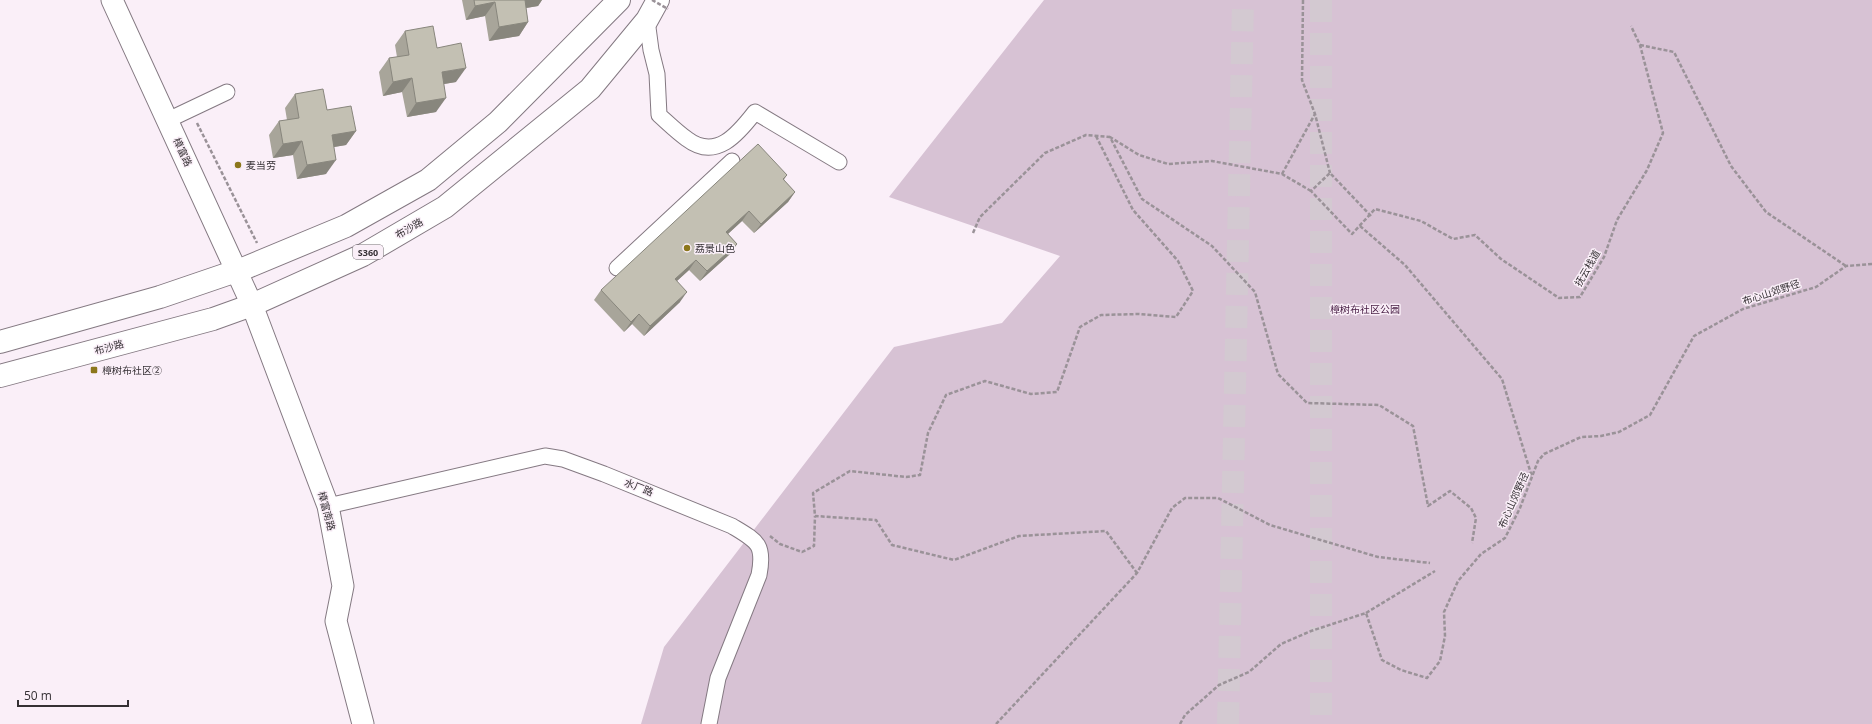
<svg xmlns="http://www.w3.org/2000/svg" width="1872" height="724" viewBox="0 0 1872 724" font-family="'Open Sans','Noto Sans SC',sans-serif">
  <style>
    .green { fill: #d7c2d4 }
    .lines { fill: none; stroke-linecap: round; stroke-linejoin: round }
    .highway-tunnel { stroke: #d3c9d1; stroke-width: 22; stroke-dasharray: 22 11; stroke-linecap: butt }
    .street-casing { stroke: #847982; stroke-width: 17 }
    .secondary-casing { stroke: #847982; stroke-width: 23 }
    .primary-casing { stroke: #847982; stroke-width: 24 }
    .path { stroke: #9a9298; stroke-width: 2.5; stroke-dasharray: 4 2; stroke-linecap: butt }
    .street { stroke: #fff; stroke-width: 15 }
    .secondary { stroke: #fff; stroke-width: 21 }
    .primary { stroke: #fff; stroke-width: 22 }
    .path-bridge { stroke: #9a9298; stroke-width: 2.5; stroke-dasharray: 4 2; stroke-linecap: butt }
    .wall { fill: #a8a59a }
    .shaded-wall { fill: #88867d }
    .building { fill: #c3c0b3; stroke: #88867d }
    .poi-dot { fill: #8c771b; stroke: #faeff8; stroke-width: 1.5 }
    .labels { text-anchor: middle; dominant-baseline: central; stroke-width: 3; stroke-linejoin: round; paint-order: stroke }
    .shield { fill: #faeff8; stroke: #70696f; stroke-width: 1 }
    .shield-label { font-size: 9px; font-weight: bold; fill: #353034 }
    .street-label { font-size: 10px; fill: #353034; stroke: #faeff8 }
    .poi-label { font-size: 10px; fill: #353034; stroke: #faeff8; text-anchor: start }
    .park-label { font-size: 10px; fill: #441940; stroke: #faeff8 }
  </style>
  <rect width="100%" height="100%" fill="#faeff8"/>
  <polygon class="green" points="1044,0 1872,0 1872,724 641,724 664,647 894,347 1002,323 1060,256 889,197"/>
  <g class="lines">
    <g class="highway-tunnel">
      <polyline points="1321,0 1321,724"/>
      <polyline points="1228,724 1243,0"/>
    </g>
    <defs>
      <g id="street">
        <path d="M 647,20 L 651,50 L 657,74 L 659,115 C 668,123 677,132 687,139 C 716,161 738,134 755,112 L 839,162"/>
        <polyline points="168,120 227,92"/>
        <polyline points="617,268 732,161"/>
        <path d="M 328,506 L 545,456 L 563,459 L 604,474 L 732,526 C 757,541 765,544 759,575 L 718,678 L 709,724"/>
      </g>
      <polyline id="secondary" points="112,0 252,305 328,506 343,586 336,621 363,724"/>
      <g id="primary">
        <polyline points="0,342 160,297 245,268 346,226 428,180 498,122 619,0"/>
        <polyline points="0,376 213,319 252,305 363,255 445,207 590,89 647,20 658,0"/>
      </g>
    </defs>
    <use href="#street" class="street-casing"/>
    <use href="#secondary" class="secondary-casing"/>
    <use href="#primary" class="primary-casing"/>
    <g class="path">
      <polyline points="1303,0 1302,80 1315,114"/>
      <polyline points="1640,45 1674,52 1731,166 1766,212 1846,266"/>
      <polyline points="197,123 257,243"/>
      <polyline points="1096,136 1133,210 1178,261 1193,291 1176,317 1139,314 1101,315 1080,327 1057,392 1031,394 985,381 946,395 928,433 920,475 906,477 850,471 813,493 815,516 876,520 892,545 954,560 1019,536 1106,531 1137,573"/>
      <polyline points="1282,174 1315,114 1330,173"/>
      <polyline points="1311,191 1282,174 1266,171 1212,161 1168,164 1139,155 1110,137 1142,199 1212,246 1255,292 1278,374 1307,403 1379,405 1413,426 1428,506 1450,491 1471,508 1476,518 1472,543"/>
      <polyline points="1371,216 1330,173 1311,191 1352,234 1375,209 1421,221 1453,239 1475,235 1501,259 1559,298 1580,297 1604,257 1617,220 1647,170 1663,133 1640,45 1631,26"/>
      <polyline points="1360,226 1405,265 1502,379 1532,477"/>
      <polyline points="973,233 980,217 1045,153 1086,135 1110,137"/>
      <polyline points="770,536 780,544 802,552 814,546 815,516"/>
      <polyline points="1366,613 1435,571"/>
      <polyline points="996,724 1137,573 1172,508 1185,498 1218,498 1270,525 1378,557 1430,563"/>
      <polyline points="1180,724 1185,715 1219,685 1249,672 1281,644 1311,631 1366,613 1382,660 1401,670 1427,678 1440,661 1445,636 1444,612 1458,581 1481,554 1505,538 1520,508 1538,461 1544,454 1581,437 1601,436 1619,432 1650,415 1694,336 1743,309 1816,287 1846,266 1872,264"/>
    </g>
    <use href="#street" class="street"/>
    <use href="#secondary" class="secondary"/>
    <use href="#primary" class="primary"/>
    <polyline class="path-bridge" points="652,0 668,9"/>
  </g>
  <g class="wall">
    <polygon points="462,0 542,0 538,6 526,8 528,22 519,36 489,41 485,16 466,20"/>
    <polygon points="405,31 437,48 456,82 444,84 436,112 407,117 402,92 383,96 379,72 389,58 397,57 395,45"/>
    <polygon points="295,94 327,110 356,131 346,145 334,147 326,174 297,179 293,155 273,158 269,135 279,121 287,120 285,108"/>
    <polygon points="787,175 784,180 795,192 788,202 754,233 742,221 728,234 737,244 730,254 700,281 689,270 677,281 680,302 644,336 632,324 624,332 594,300 601,290"/>
  </g>
  <g class="shaded-wall">
    <polygon points="521,0 542,0 538,6 514,10"/>
    <polygon points="495,2 485,16 466,20 475,6"/>
    <polygon points="528,22 519,36 489,41 499,27"/>
    <polygon points="466,68 456,82 432,86 442,72"/>
    <polygon points="412,78 402,92 383,96 393,82"/>
    <polygon points="446,98 436,112 407,117 416,103"/>
    <polygon points="356,131 346,145 322,149 332,135"/>
    <polygon points="302,141 293,155 273,158 283,144"/>
    <polygon points="336,160 326,174 297,179 307,165"/>
    <polygon points="795,192 788,202 754,233 761,224"/>
    <polygon points="749,211 742,221 719,242 726,232"/>
    <polygon points="737,244 730,254 700,281 707,271"/>
    <polygon points="696,260 689,270 668,289 675,279"/>
    <polygon points="687,292 680,302 644,336 650,326"/>
    <polygon points="639,314 632,324 624,332 631,322"/>
  </g>
  <g class="building">
    <polygon points="474,0 525,0 528,22 499,27 495,2 475,6"/>
    <polygon points="433,26 437,48 461,43 466,68 442,72 446,98 416,103 412,78 393,82 389,58 409,55 405,31"/>
    <polygon points="323,89 327,110 351,106 356,131 332,135 336,160 307,165 302,141 283,144 279,121 299,118 295,94"/>
    <polygon points="758,144 787,175 783,179 795,192 761,224 749,211 726,232 737,244 707,271 696,260 675,279 687,292 650,326 639,314 631,322 601,290"/>
  </g>
  <g class="poi-dot">
    <circle cx="238" cy="165" r="4"/>
    <circle cx="687" cy="248" r="4"/>
    <rect x="90" y="366" width="8" height="8" rx="2"/>
  </g>
  <g class="labels">
    <rect class="shield" x="353" y="245" width="30" height="14" rx="3"/>
    <g class="shield-label">
      <text x="368" y="252">S360</text>
    </g>
    <g class="street-label">
      <text transform="translate(183 152) rotate(65)">樟富路</text>
      <text transform="translate(409 228) rotate(-30)">布沙路</text>
      <text transform="translate(1587 268) rotate(-60)">抚云栈道</text>
      <text transform="translate(1771 292) rotate(-18)">布心山郊野径</text>
      <text transform="translate(109 347) rotate(-15)">布沙路</text>
      <text transform="translate(639 487) rotate(21)">水厂路</text>
      <text transform="translate(1513 500) rotate(-66)">布心山郊野径</text>
      <text transform="translate(327 511) rotate(75)">樟富南路</text>
    </g>
    <g class="poi-label">
      <text x="246" y="165">麦当劳</text>
      <text x="695" y="248">荔景山色</text>
      <text x="102" y="370">樟树布社区②</text>
    </g>
    <g class="park-label">
      <text x="1365" y="309">樟树布社区公园</text>
    </g>
  </g>
  <path d="M18 700v6h110v-6" fill="none" stroke="#353034" stroke-width="2"/>
  <text x="24" y="700" font-size="12" fill="#353034" stroke="#faeff8" stroke-width="3" paint-order="stroke">50 m</text>
</svg>
